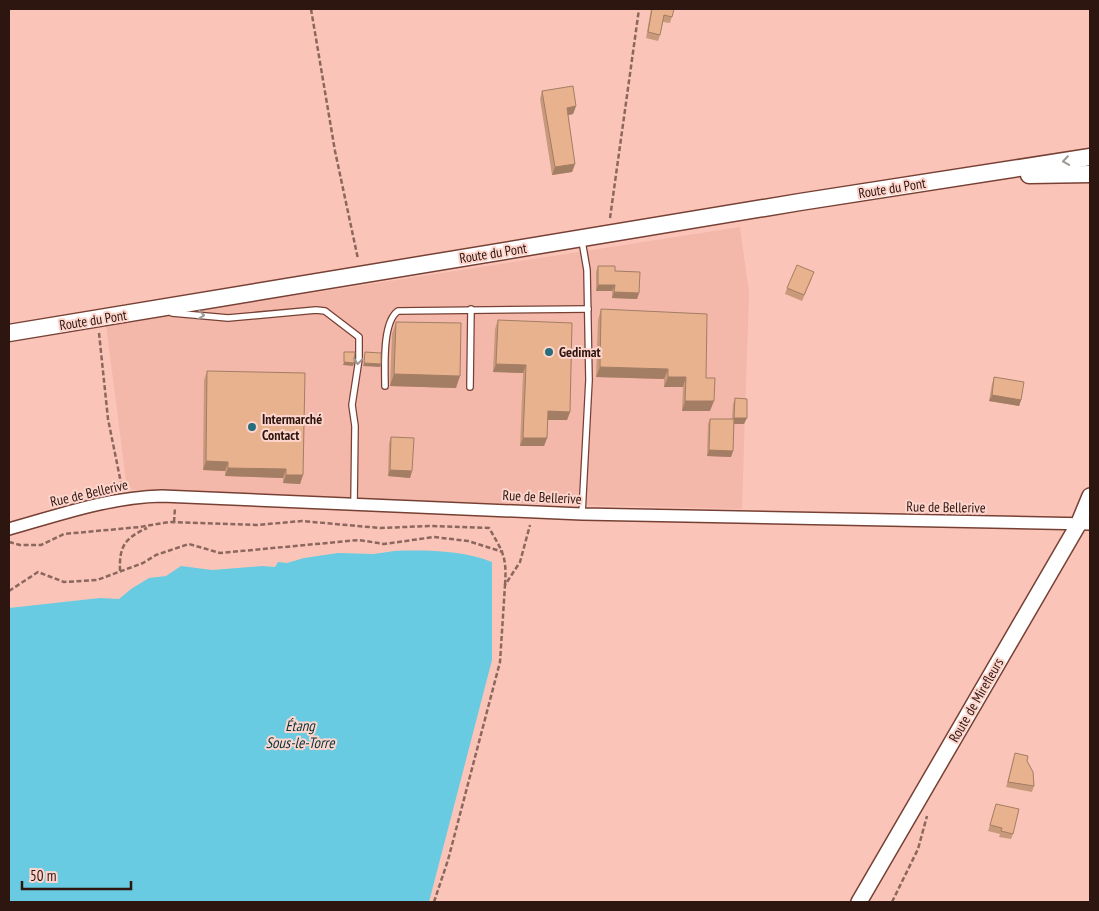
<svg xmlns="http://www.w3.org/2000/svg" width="1099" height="911" viewBox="0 0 1099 911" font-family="'PT Sans Narrow',sans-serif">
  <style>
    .built { fill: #f3b8aa }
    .water { fill: #68cbe1 }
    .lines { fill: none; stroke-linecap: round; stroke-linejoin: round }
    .service-casing { stroke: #774034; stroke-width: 8 }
    .minor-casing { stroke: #774034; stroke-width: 14 }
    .tertiary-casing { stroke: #774034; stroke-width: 18 }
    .secondary-casing { stroke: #774034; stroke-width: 19 }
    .path { stroke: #8c675e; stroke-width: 2.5; stroke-dasharray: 5 2.5; stroke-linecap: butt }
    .service { stroke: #fff; stroke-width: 5.5 }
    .minor { stroke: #fff; stroke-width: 11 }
    .tertiary { stroke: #fff; stroke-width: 15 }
    .secondary { stroke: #fff; stroke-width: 16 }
    .wall { fill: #c8997b }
    .shaded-wall { fill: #a37d64 }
    .building { fill: #e9b28f; stroke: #a37d64 }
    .oneway { stroke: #a09693 }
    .poi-dot { fill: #276d7c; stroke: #fed5cc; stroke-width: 2 }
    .labels { text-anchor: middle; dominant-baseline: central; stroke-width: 4; stroke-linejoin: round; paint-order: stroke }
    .street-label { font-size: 14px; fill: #2d1610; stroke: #fed5cc }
    .poi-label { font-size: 14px; font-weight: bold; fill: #2d1610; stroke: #fed5cc; text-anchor: start }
    .water-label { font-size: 15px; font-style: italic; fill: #04353e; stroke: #fed5cc }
  </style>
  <rect width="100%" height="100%" fill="#fac5b8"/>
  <polygon class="built" points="740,227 749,292 742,509 369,500 132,490 126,481 106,325"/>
  <path class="water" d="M 394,551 C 425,550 462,550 492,562 L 492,660 L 429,902 L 9,902 L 9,608 L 100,598 L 119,599 L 131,589 L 149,578 L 166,576 L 181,566 L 212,570 L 262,566 L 275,567 L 278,562 L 287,563 L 304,558 L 338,553 L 374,554 Z"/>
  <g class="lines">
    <defs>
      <g id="service">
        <polyline points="582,241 587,270 589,380 582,514"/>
        <polyline points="172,313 228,318 316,310 325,311 359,337 359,359 352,405 355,426 354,504"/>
        <path d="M 385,386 C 385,367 382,322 398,311 L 588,309"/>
        <polyline points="470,387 471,309"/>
      </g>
      <path id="minor" d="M 9,529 C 59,515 110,497 162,496 L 582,514 L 1090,524"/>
      <polyline id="tertiary" points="859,902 1078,525 1090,496"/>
      <g id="secondary">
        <polyline points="1029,175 1090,174"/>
        <polyline points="9,333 800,202 1090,157"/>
      </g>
    </defs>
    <use href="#service" class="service-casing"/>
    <use href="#minor" class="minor-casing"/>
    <use href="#tertiary" class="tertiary-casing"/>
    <use href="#secondary" class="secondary-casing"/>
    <g class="path">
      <polyline points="311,9 335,151 358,259"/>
      <polyline points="610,218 639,9"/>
      <polyline points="99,333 108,419 122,488"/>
      <polyline points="174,522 175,508"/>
      <path d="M 9,542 L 20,545 L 41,545 L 64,534 L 140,527 L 169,522 L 257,525 L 302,521 L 380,528 L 429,526 L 489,528 C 503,552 507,557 505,585"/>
      <path d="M 120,571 C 119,546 125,538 147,528"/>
      <polyline points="9,591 38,572 64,582 97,580 143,563 156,555 189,544 220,553 359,540 384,544 434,537 468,541 503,552"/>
      <polyline points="434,902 448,860 500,662 505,585 520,562 530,525"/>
      <polyline points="892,902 918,849 927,816"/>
    </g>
    <use href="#service" class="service"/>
    <use href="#minor" class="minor"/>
    <use href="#tertiary" class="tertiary"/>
    <use href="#secondary" class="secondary"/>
  </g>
  <g class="wall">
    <polygon points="651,9 674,9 670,23 663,22 660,35 658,41 646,38"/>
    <polygon points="542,91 576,106 573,114 568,115 575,164 572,172 552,175 540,99"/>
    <polygon points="598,266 615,271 639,293 637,299 612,298 612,291 596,291 596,272"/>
    <polygon points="812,278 802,301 785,294 787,288"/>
    <polygon points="601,309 706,378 710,411 682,411 683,387 664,387 664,379 596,377 598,320"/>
    <polygon points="498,320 570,412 567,420 548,420 547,438 544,446 520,446 523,373 493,372 495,329"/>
    <polygon points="396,322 456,388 390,386 392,334"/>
    <polygon points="207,371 303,475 300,484 283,483 283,478 225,476 225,471 203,470 204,380"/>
    <polygon points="994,377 1021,400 1019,406 989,401 992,384"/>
    <polygon points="735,398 744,424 734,424 733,451 731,457 707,456 708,424 710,419 732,419 733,404"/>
    <polygon points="391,437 412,471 410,478 388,476 389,443"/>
    <polygon points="1015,753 1027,761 1034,786 1032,792 1006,787"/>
    <polygon points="996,804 1013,834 1011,839 999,837 1000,834 988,831"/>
  </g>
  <g class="shaded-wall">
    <polygon points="576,106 573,114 564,116 567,108"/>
    <polygon points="575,164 572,172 552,175 555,167"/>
    <polygon points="598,285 615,285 612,291 596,291"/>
    <polygon points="614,292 639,293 637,299 612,298"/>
    <polygon points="344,362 354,363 353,366 343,365"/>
    <polygon points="364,363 381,364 380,367 363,366"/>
    <polygon points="496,364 526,365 523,373 493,372"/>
    <polygon points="600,367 668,369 664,379 596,377"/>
    <polygon points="394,374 460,376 456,388 390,386"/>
    <polygon points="668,377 686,377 683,387 664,387"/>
    <polygon points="992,395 1021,400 1019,406 989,401"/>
    <polygon points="685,401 714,401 710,411 682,411"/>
    <polygon points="548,411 570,412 567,420 545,420"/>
    <polygon points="734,418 747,418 744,424 732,424"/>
    <polygon points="523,438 547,438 544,446 520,446"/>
    <polygon points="709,450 733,451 731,457 707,456"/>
    <polygon points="206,461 228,462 225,471 203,470"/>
    <polygon points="228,468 286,469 283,478 225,476"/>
    <polygon points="390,470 412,471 410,478 388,476"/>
    <polygon points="286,475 303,475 300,484 283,483"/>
  </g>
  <g class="building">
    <polygon points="652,9 674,9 672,17 664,15 660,35 648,32"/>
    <polygon points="573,86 576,106 567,108 575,164 555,167 542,91"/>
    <polygon points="797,265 814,272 804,295 787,288"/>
    <polygon points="598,266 615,266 615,271 640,272 639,293 614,292 615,285 598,285"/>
    <polygon points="601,309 707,314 706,378 715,378 714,401 685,401 686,377 668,377 668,369 600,367"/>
    <polygon points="498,320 572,323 570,412 548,411 547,438 523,438 526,365 496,364"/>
    <polygon points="396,322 461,323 460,376 394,374"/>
    <polygon points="344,352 355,352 354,363 344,362"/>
    <polygon points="365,352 381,353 381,364 364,363"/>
    <polygon points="207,371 305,373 303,475 286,475 286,469 228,468 228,462 206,461"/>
    <polygon points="994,377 1024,382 1021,400 992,395"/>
    <polygon points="735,398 747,399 747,418 734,418"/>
    <polygon points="710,419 734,419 733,451 709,450"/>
    <polygon points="391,437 414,438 412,471 390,470"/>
    <polygon points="1015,753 1028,756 1027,761 1033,772 1034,786 1008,782"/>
    <polygon points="996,804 1019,809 1013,834 1001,831 1002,828 990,825"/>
  </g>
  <defs><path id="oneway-chevron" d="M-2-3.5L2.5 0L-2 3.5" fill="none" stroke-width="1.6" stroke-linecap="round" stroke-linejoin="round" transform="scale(1.25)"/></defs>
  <g class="oneway">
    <use href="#oneway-chevron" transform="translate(1066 161) rotate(172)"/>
    <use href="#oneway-chevron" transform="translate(201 315) rotate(6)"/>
    <use href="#oneway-chevron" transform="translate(358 361) rotate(96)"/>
  </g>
  <g class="poi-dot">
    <circle cx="549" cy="352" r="5"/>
    <circle cx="252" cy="427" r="5"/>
  </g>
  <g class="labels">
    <g class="street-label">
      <text transform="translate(892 188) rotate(-9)">Route du Pont</text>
      <text transform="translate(493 253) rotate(-9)">Route du Pont</text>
      <text transform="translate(93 320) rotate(-9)">Route du Pont</text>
      <text transform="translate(89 493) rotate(-13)">Rue de Bellerive</text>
      <text transform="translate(542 497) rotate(3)">Rue de Bellerive</text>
      <text transform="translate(946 507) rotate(1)">Rue de Bellerive</text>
      <text transform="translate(976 700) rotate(-60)">Route de Mirefleurs</text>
    </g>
    <g class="poi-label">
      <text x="559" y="352">Gedimat</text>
      <text x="262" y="419">Intermarché<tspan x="262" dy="16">Contact</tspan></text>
    </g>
    <g class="water-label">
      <text x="300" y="725">Étang<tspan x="300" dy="17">Sous-le-Torre</tspan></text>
    </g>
  </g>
  <rect width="1099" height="911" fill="none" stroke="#2d1610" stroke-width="20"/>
  <path d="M22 881v8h109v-8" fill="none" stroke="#2d1610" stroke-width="2.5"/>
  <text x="30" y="881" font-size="15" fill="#2d1610" stroke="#fed5cc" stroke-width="4" paint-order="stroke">50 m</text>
</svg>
